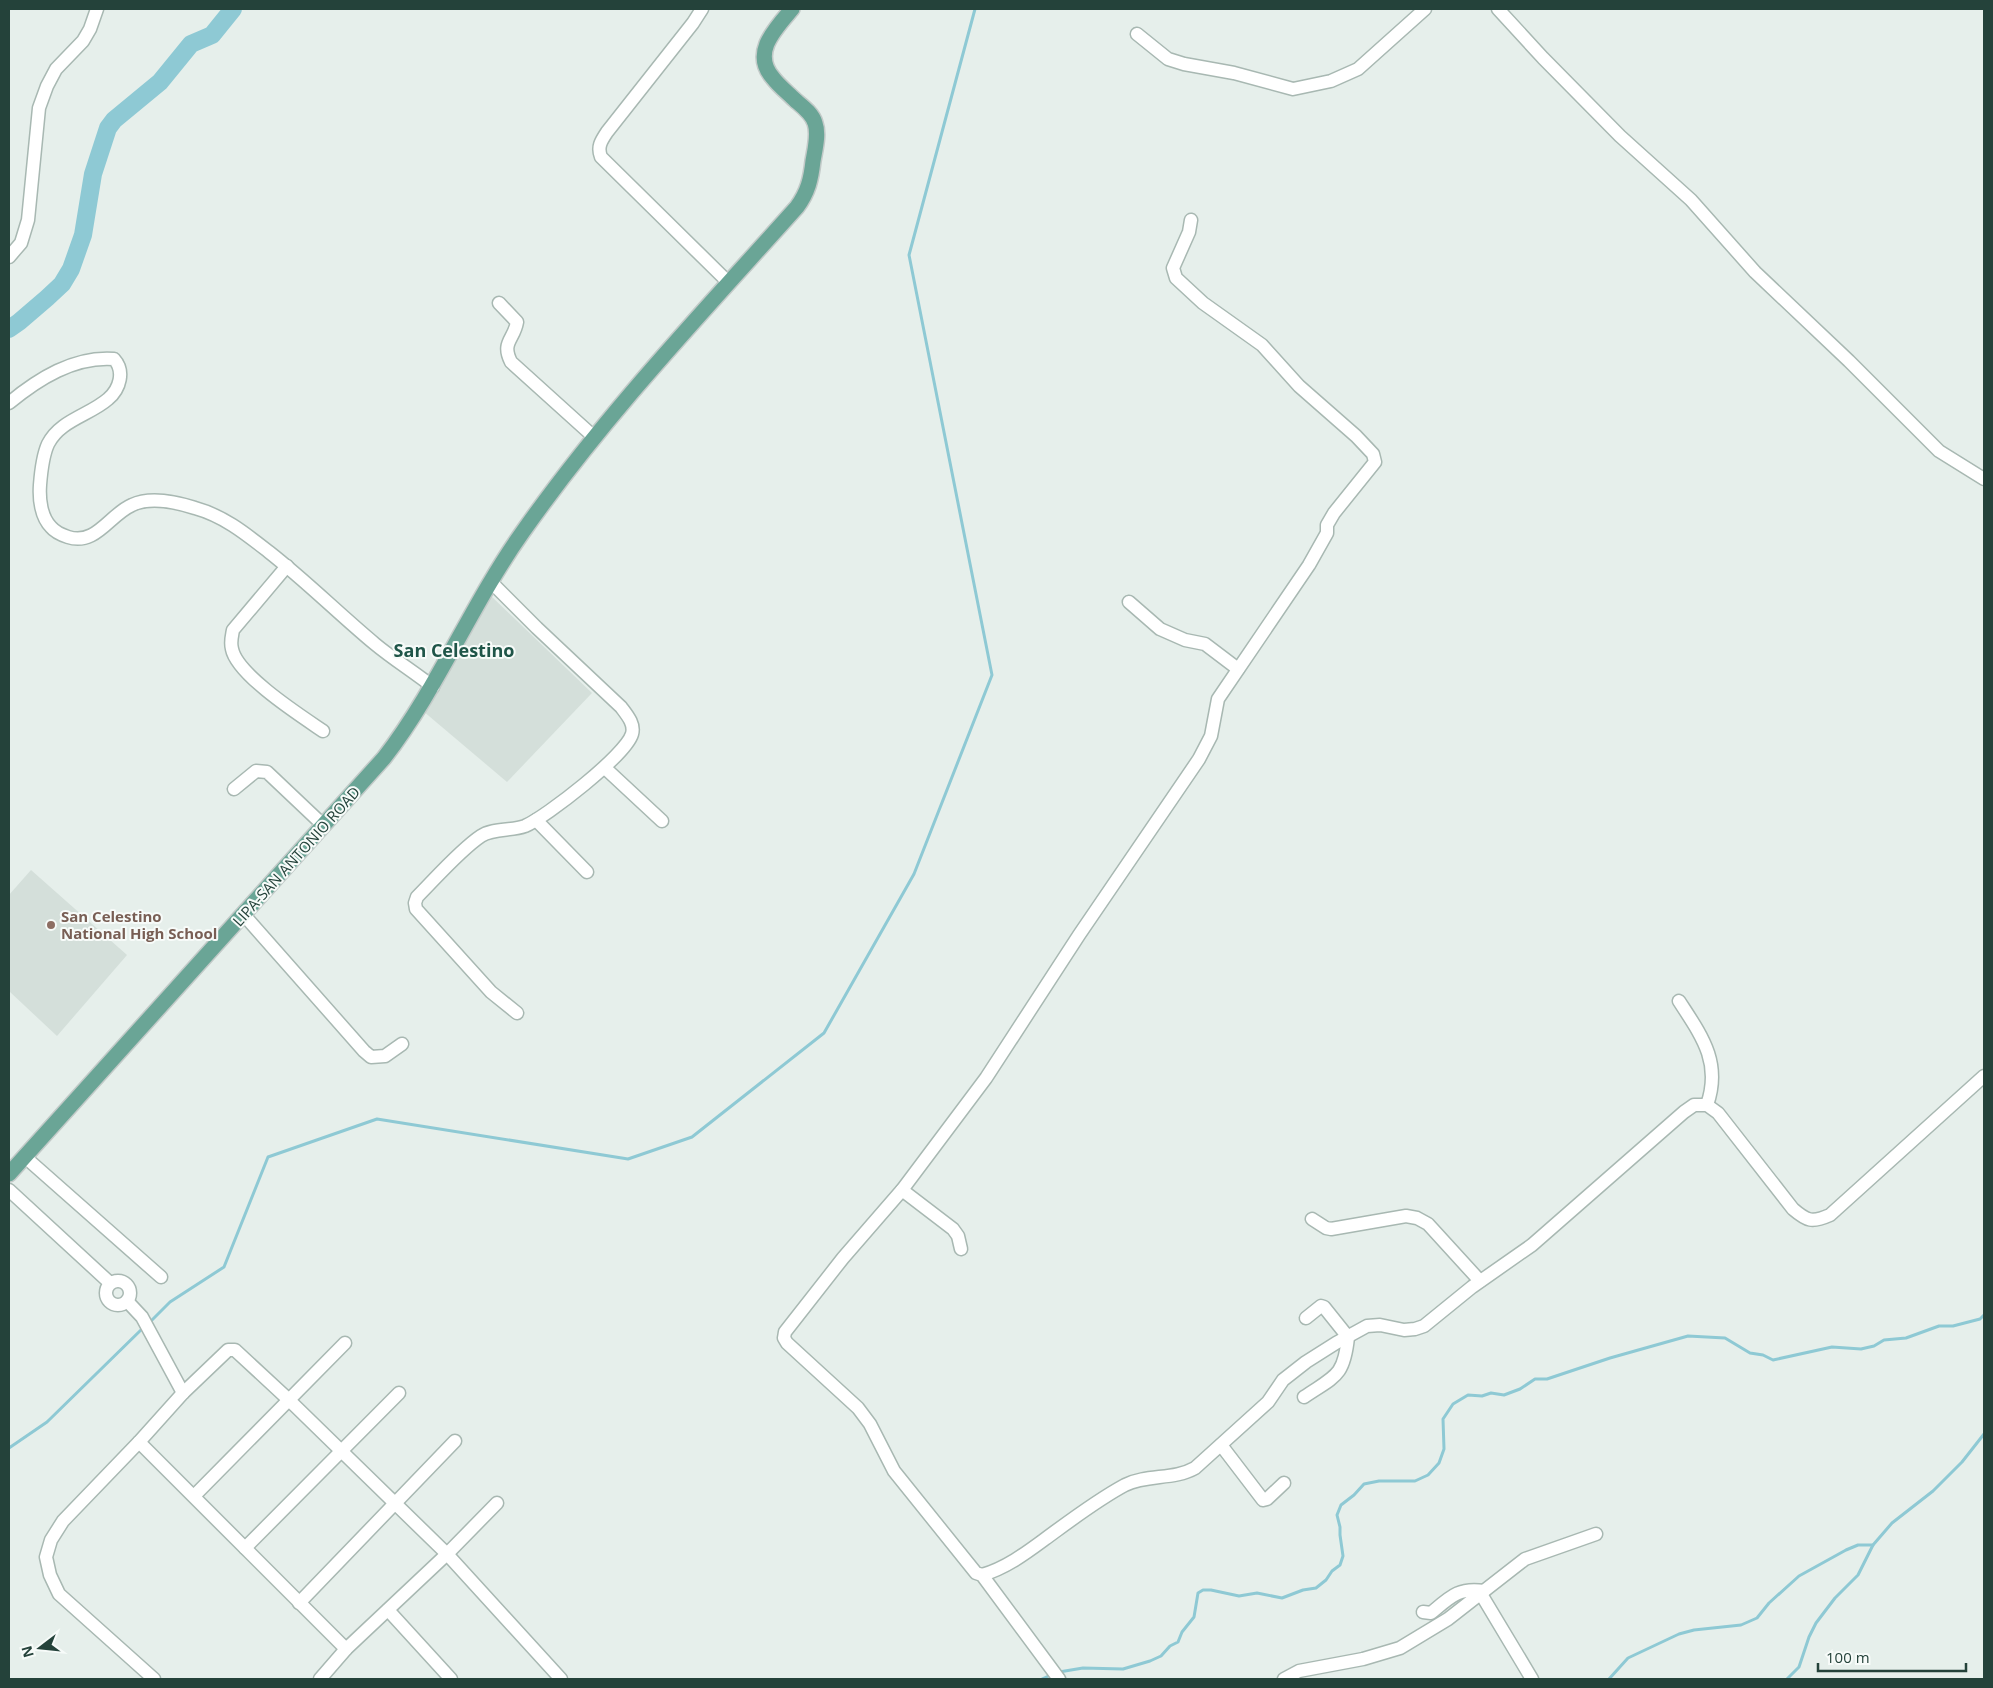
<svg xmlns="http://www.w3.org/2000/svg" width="1993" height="1688" viewBox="0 0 1993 1688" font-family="'Open Sans',sans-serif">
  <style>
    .built { fill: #d4dfda }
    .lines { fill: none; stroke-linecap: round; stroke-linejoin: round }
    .stream { stroke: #8ec9d4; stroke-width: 3 }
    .river { stroke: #8ec9d4; stroke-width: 18 }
    .minor-casing { stroke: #a8b8b2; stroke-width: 15 }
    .major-casing { stroke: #c2cac8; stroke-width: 18 }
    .minor { stroke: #fff; stroke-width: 12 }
    .major { stroke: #6aa596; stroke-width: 15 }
    .education-dot { fill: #8d6e63; stroke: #f7fbf9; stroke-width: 2 }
    .labels { text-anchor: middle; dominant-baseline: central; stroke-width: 4; stroke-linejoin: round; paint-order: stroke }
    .street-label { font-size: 15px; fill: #24423a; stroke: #f7fbf9 }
    .education-label { font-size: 15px; font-weight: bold; fill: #785e54; stroke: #f7fbf9; text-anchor: start }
    .quarter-label { font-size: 18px; font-weight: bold; fill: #1f5548; stroke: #f7fbf9 }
  </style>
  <rect width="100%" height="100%" fill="#e6efeb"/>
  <g class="built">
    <polygon points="490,595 592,693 507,782 423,711"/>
    <polygon points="31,870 127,955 57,1036 9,991 9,895"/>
  </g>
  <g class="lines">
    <g class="stream">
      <polyline points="149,1323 170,1302 224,1267 268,1157 377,1119 628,1159 692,1137 824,1033 914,874 992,675 909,255 975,9"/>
      <polyline points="9,1448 47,1422 144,1327"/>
      <polyline points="1059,1672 1083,1668 1123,1669 1150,1661 1161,1656 1170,1646 1178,1642 1182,1632 1194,1617 1198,1593 1203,1590 1211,1590 1239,1596 1257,1593 1282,1598 1303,1590 1316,1588 1326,1580 1332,1571 1340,1565 1343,1556 1340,1535 1340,1527 1337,1515 1341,1505 1354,1495 1364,1484 1379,1481 1415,1481 1428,1475 1439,1463 1444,1449 1443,1419 1453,1404 1468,1395 1482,1396 1491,1393 1504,1395 1520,1389 1535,1379 1547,1379 1610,1358 1688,1336 1725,1338 1750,1353 1763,1355 1773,1360 1832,1347 1861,1349 1874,1346 1884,1340 1906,1338 1939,1326 1953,1326 1980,1319 1984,1315"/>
      <polyline points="1042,1679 1053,1674"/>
      <polyline points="1609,1679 1628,1658 1679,1634 1694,1630 1741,1625 1757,1618 1769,1603 1799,1576 1846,1550 1858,1545 1873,1545"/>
      <polyline points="1787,1679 1799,1667 1809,1637 1816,1623 1835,1598 1858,1575 1873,1545 1892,1523 1933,1491 1962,1462 1984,1434"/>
    </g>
    <polyline class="river" points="9,329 19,322 47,298 62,284 71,269 83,235 93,174 108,128 114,120 160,82 191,44 212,35 233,9"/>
    <defs>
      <g id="minor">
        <path d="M 702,9 L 693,23 L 607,132 C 601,141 597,147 601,157 L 729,283"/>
        <polyline points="1498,9 1543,58 1620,136 1691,200 1755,272 1849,361 1939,451 1984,479"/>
        <polyline points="1137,34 1168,59 1184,64 1234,73 1293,89 1331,81 1358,69 1425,9"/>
        <polyline points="9,257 21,243 28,220 39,108 47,86 56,69 83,41 90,29 97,9"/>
        <path d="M 499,303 L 517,322 C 514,340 501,342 511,362 L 594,437"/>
        <path d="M 9,403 C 38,379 74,356 114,359 C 125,371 120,389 108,399 C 90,415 60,420 48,444 C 43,455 41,472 40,485 C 39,499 41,517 51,527 C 55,532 62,535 68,537 C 96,546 109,515 132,505 C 151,496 176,502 195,508 C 224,516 246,534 269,552 C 306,581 339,614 375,644 C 393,659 414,672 433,687"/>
        <path d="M 287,566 L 233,630 C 232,636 230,642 232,649 C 237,675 301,716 323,731"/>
        <path d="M 490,581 L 537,628 L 621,707 C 627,715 635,724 632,734 C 626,755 546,817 525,826 C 512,831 493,828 481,836 C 460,850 435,879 417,897 L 415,903 L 416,909 L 491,992 L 517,1013"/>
        <polyline points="1129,602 1160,629 1185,640 1205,644 1238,669"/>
        <polyline points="605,768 662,821"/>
        <polyline points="234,789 256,771 267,772 323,825"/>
        <polyline points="536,820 587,872"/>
        <polyline points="244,915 364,1051 371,1057 385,1056 402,1044"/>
        <path d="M 1679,1001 C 1701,1035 1722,1062 1707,1105"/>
        <polyline points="25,1157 161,1277"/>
        <polyline points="9,1190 110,1283"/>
        <polyline points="902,1190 953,1229 958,1236 961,1249"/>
        <polyline points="1312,1219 1326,1228 1331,1229 1406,1216 1417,1218 1428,1224 1480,1281"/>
        <circle cx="118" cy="1293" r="12"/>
        <polyline points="127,1301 142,1317 183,1393"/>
        <path d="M 1304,1397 C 1335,1376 1344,1377 1348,1337 L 1324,1307 L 1321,1306 L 1306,1318"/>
        <polyline points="139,1442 346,1649"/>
        <polyline points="1221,1445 1263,1500 1267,1499 1284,1483"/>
        <polyline points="194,1496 345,1343"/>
        <polyline points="245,1548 399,1393"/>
        <path d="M 982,1575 C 1006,1568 1026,1553 1045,1539 C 1071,1520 1097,1500 1125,1485 C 1147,1474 1174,1480 1195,1468 L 1268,1402 L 1283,1380 L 1306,1362 L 1336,1343 L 1367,1326 L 1380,1325 L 1404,1330 L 1415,1329 L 1424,1326 L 1472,1287 L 1532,1245 L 1684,1112 L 1694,1105 L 1707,1105 L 1718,1113 L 1793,1209 C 1807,1221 1812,1223 1830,1215 L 1984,1076"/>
        <polyline points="1481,1594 1532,1679"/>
        <polyline points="299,1603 455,1441"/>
        <polyline points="388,1610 451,1679"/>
        <path d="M 1423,1612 L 1431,1613 C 1450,1597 1459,1587 1484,1591"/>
        <polyline points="154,1679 59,1594 50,1575 46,1557 51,1540 63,1521 139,1442 183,1393 228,1350 235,1350 289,1400 447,1554 561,1679"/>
        <polyline points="320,1679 346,1649 447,1554 497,1503"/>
        <polyline points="1059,1679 982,1575 976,1573 894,1471 870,1424 858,1408 787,1343 784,1338 785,1332 843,1258 902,1190 986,1078 1079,935 1199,759 1211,736 1218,699 1309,565 1327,533 1327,525 1334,513 1375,462 1373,454 1356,436 1299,386 1262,345 1203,303 1176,278 1173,268 1189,232 1191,220"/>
        <polyline points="1284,1679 1299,1671 1363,1659 1400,1648 1448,1619 1525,1559 1596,1534"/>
      </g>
      <path id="major" d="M 9,1174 L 384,758 C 438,688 471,605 522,533 C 604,416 702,313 797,207 C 808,192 811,179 813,161 C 815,149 819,134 815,123 C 812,113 802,106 795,100 C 788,93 779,86 773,78 C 751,53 775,29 792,9"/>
    </defs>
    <use href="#minor" class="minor-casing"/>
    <use href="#major" class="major-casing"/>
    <use href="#minor" class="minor"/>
    <use href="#major" class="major"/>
  </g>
  <circle class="education-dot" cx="51" cy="925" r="5"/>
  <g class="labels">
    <g class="street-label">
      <text transform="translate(296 856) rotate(-48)">LIPA-SAN ANTONIO ROAD</text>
    </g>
    <g class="education-label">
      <text x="61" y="916">San Celestino<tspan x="61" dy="17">National High School</tspan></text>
    </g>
    <g class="quarter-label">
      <text x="454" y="650">San Celestino</text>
    </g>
  </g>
  <rect width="1993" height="1688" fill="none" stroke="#24423a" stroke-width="20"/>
  <g transform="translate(40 1648) rotate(254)" stroke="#f7fbf9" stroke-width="4" paint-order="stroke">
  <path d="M0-4L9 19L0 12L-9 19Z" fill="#24423a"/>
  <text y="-8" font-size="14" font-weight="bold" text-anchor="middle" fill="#24423a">N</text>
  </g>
  <path d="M1818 1663v8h148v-8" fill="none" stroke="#24423a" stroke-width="2.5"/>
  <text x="1826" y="1663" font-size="15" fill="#24423a" stroke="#f7fbf9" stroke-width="4" paint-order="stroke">100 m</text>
</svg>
